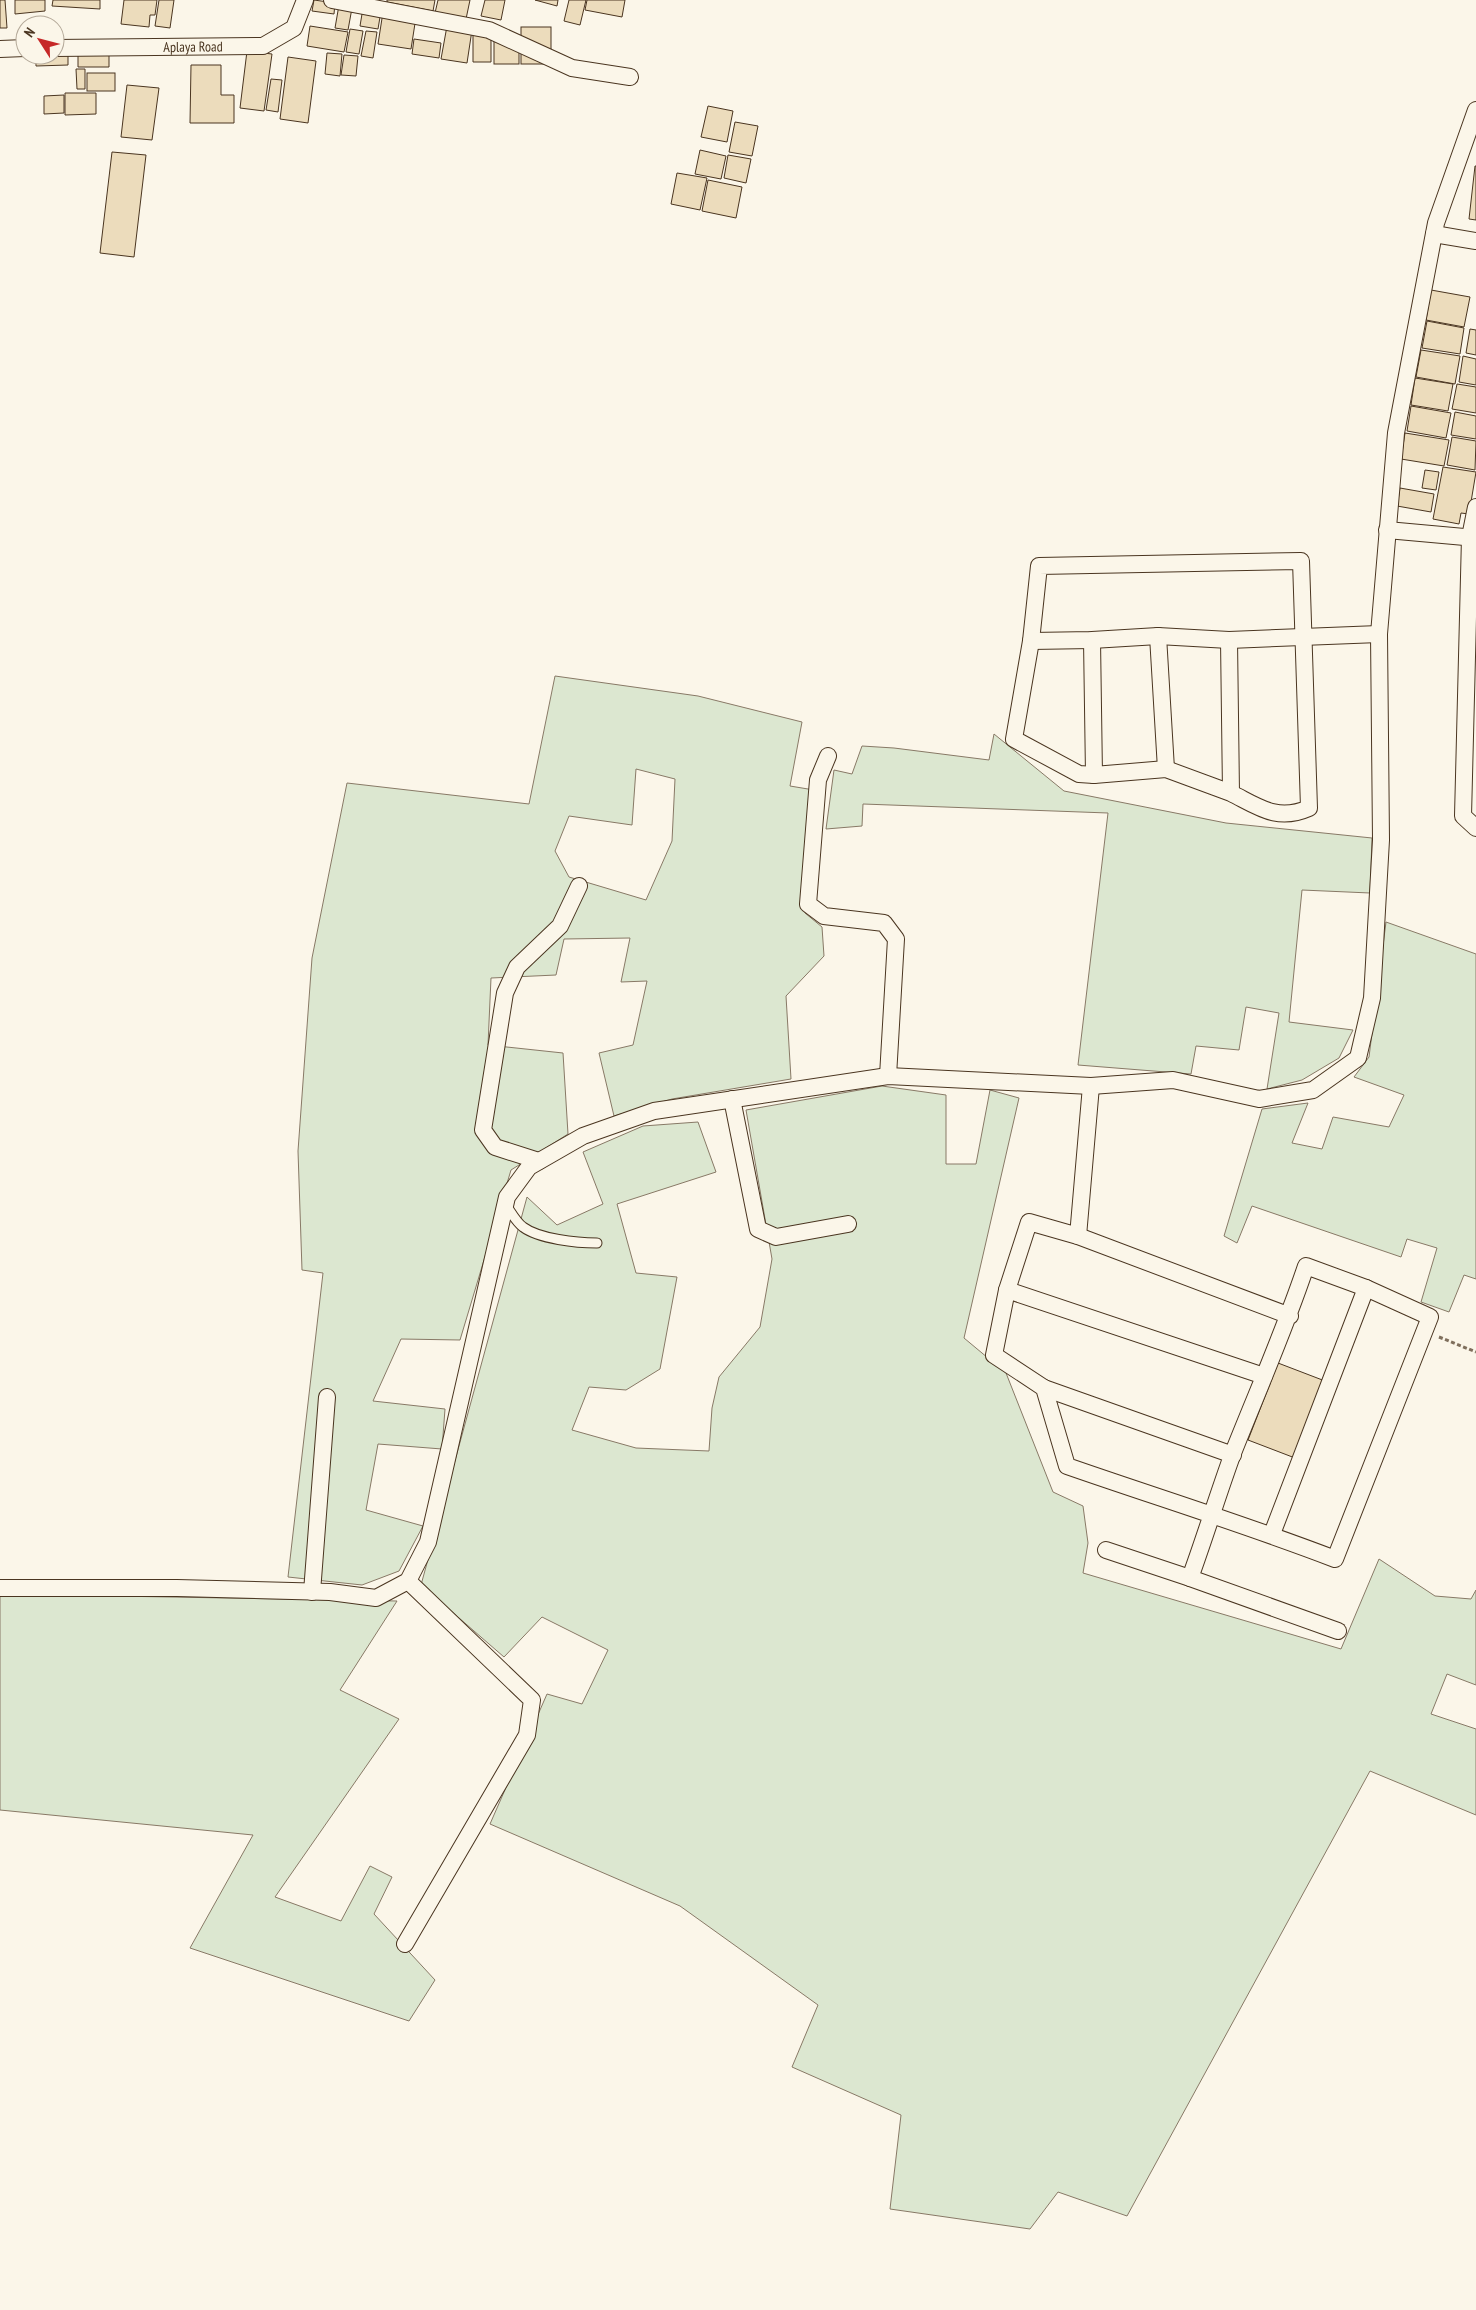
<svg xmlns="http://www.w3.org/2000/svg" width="1476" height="2310" viewBox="0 0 1476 2310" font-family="'PT Sans Narrow',sans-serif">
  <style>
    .green { fill: #dce7d0; stroke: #887966; fill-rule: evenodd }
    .building { fill: #ecdcbc; stroke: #4a3520 }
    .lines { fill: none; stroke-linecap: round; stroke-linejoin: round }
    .service-casing { stroke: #4a3520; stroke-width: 11 }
    .minor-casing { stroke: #4a3520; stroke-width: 18 }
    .path { stroke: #7f6f5c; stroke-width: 3; stroke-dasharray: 4 2.5; stroke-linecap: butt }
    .service { stroke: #fbf6e9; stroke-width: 9 }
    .minor { stroke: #fbf6e9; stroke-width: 16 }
    .labels { text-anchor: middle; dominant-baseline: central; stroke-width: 4; stroke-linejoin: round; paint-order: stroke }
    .street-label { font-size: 14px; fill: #4a3520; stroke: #fbf6e9 }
  </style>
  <rect width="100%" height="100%" fill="#fbf6e9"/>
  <g class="green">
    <path d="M 555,676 L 698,696 L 802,722 L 790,786 L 814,790 L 805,913 L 822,927 L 824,956 L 786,996 L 791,1079 L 672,1099 L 614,1116 L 599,1053 L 633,1045 L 647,981 L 621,982 L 630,938 L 564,939 L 556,975 L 491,978 L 488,1045 L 563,1053 L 568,1134 L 511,1170 L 460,1340 L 401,1339 L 373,1401 L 445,1409 L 442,1449 L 378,1444 L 366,1510 L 423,1526 L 399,1571 L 362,1585 L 288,1577 L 323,1273 L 302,1270 L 298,1151 L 312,958 L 347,783 L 529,804 ZM 636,769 L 675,779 L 672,841 L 646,900 L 569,877 L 555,851 L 569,816 L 632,825 Z"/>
    <polygon points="994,734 1064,791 1226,823 1372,838 1370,893 1302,890 1289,1022 1353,1030 1339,1058 1302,1080 1267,1089 1279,1013 1246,1007 1239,1050 1196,1046 1191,1074 1078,1065 1108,813 863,804 862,826 826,829 834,770 852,774 862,746 894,748 989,760"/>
    <polygon points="1386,922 1476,954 1476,1279 1464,1275 1449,1312 1421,1302 1437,1248 1407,1239 1401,1257 1252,1206 1237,1243 1224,1236 1262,1109 1308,1103 1292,1143 1322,1149 1333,1117 1389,1127 1404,1095 1354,1077 1369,1057"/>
    <polygon points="882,1086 946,1095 946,1164 976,1164 990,1090 1019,1098 964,1338 1006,1373 1053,1492 1083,1506 1088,1543 1083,1573 1341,1649 1379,1559 1435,1596 1471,1599 1476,1590 1476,1685 1447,1674 1431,1714 1476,1729 1476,1815 1370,1771 1127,2216 1058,2192 1030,2229 890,2209 901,2115 792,2067 818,2005 680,1906 490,1824 547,1694 582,1704 608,1650 542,1617 504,1657 421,1585 527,1197 557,1225 603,1204 583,1152 643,1126 698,1122 716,1172 617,1204 636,1273 677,1277 660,1369 626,1390 589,1387 572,1430 636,1448 709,1451 712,1408 719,1377 760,1327 772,1259 746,1110"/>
    <polygon points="0,1594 397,1601 340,1690 399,1719 275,1897 341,1921 370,1866 392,1877 374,1914 435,1980 409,2021 190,1948 253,1835 0,1810"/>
  </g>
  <g class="building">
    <polygon points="0,0 5,0 7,28 0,28"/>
    <polygon points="15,0 45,0 45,11 15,14"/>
    <polygon points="53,0 100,0 100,9 52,6"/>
    <polygon points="124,0 157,0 155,15 150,15 149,27 121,24"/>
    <polygon points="159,0 174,0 170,28 155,26"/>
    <polygon points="314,0 335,3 334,14 312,11"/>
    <polygon points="387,0 435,0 433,11 387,2"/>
    <polygon points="438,0 470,0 466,19 435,13"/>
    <polygon points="485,0 505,0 501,20 481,16"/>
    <polygon points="535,0 558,0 557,6"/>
    <polygon points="569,0 586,0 580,25 564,21"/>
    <polygon points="587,0 625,0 622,17 585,10"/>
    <polygon points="339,5 352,8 348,30 335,28"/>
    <polygon points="363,8 381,11 378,29 360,26"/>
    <polygon points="383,12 416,17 411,49 378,44"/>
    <polygon points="310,26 348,32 344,52 307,46"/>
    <polygon points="447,26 472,30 467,63 441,59"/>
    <rect x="521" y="27" width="30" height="37"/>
    <polygon points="350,29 363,31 359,54 346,52"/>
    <polygon points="366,31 377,32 373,58 361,56"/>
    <polygon points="473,35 491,36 491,62 473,62"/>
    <polygon points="414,39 441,43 439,58 412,54"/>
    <rect x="494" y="39" width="25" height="25"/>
    <polygon points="109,49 109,67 78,67 78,50"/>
    <polygon points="68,51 68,65 36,66 36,55 55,55"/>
    <polygon points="247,51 272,54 264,111 240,108"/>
    <polygon points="327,53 342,54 340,76 325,74"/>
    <polygon points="344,55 358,56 356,76 341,75"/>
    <polygon points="288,57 316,61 308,123 280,119"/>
    <polygon points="191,65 221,65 221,95 234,95 234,123 190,123"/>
    <polygon points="76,69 85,69 85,89 77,89"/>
    <rect x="87" y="73" width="28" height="18"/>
    <polygon points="271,79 282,80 278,112 266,110"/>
    <polygon points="127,85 159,88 152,140 121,137"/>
    <polygon points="65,93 96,93 96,114 65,115"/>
    <polygon points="64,95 64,113 44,114 44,96"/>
    <polygon points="708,106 733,111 727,142 701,137"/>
    <polygon points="735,122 758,126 752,156 729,152"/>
    <polygon points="700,150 726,156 721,179 695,174"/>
    <polygon points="112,152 146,155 134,257 100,253"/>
    <polygon points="728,155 751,159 746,183 724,178"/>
    <polygon points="1475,166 1476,166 1476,220 1469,219"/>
    <polygon points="677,173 707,178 700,210 671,204"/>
    <polygon points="708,180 742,187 736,218 702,211"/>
    <polygon points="1431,290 1470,297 1464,327 1426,320"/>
    <polygon points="1427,321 1464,328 1460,354 1422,348"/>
    <polygon points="1470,329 1476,330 1476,355 1466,353"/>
    <polygon points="1421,350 1460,356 1455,384 1416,377"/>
    <polygon points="1463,356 1476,359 1476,385 1459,382"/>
    <polygon points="1415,378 1453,384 1448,411 1411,405"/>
    <polygon points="1457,384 1476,387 1476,413 1452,409"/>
    <polygon points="1411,406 1451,413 1446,438 1407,431"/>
    <polygon points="1455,412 1476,416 1476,439 1451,435"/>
    <polygon points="1405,433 1449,440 1444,466 1401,459"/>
    <polygon points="1452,437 1476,441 1475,470 1447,465"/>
    <polygon points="1443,467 1476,472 1469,514 1461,513 1459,524 1433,519"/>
    <polygon points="1425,470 1439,472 1436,490 1422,488"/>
    <polygon points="1400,488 1434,494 1431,512 1397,506"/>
    <polygon points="1278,1363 1325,1381 1295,1458 1248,1440"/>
  </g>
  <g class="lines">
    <defs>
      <path id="service" d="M 506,1205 C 511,1212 516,1222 523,1227 C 539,1239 577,1243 597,1243"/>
      <g id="minor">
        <polyline points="332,0 489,30 572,68 630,77"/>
        <path id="s1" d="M 55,48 L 263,46 L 294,28 L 305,0"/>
        <polyline points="0,49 25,48"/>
        <polyline points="1434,234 1476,241"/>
        <polyline points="1476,507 1470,537 1463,816 1476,828"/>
        <polyline points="1387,530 1476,538"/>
        <polyline points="1158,636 1166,769"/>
        <polyline points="1092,640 1094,775"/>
        <path d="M 1229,640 L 1231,793 C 1259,807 1277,822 1309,808 L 1301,561 L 1039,566 L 1031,641 L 1014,739 L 1079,774 L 1094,775 L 1166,769 L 1231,793"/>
        <polyline points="1031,641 1092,640 1158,636 1229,640 1379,634"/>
        <polyline points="828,756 818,780 808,904 824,916 884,923 896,939 888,1076"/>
        <polyline points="732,1099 758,1229 776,1237 848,1224"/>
        <polyline points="539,1161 495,1147 483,1130 505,993 517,967 560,926 579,886"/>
        <polyline points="1078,1236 1091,1086"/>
        <polyline points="1007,1290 1264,1376"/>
        <polyline points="1044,1388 1233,1455"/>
        <polyline points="1272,1534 1366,1288"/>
        <path d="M 1106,1550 L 1190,1578 C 1205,1537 1218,1494 1233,1453 C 1258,1390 1285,1329 1306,1266 L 1366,1288 L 1430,1317 L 1335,1559 C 1247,1525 1156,1497 1067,1466 L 1044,1388 L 994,1355 L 1007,1290 L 1029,1222 L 1078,1236 L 1290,1316"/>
        <polyline points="1190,1578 1338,1631"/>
        <polyline points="0,1588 177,1588 330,1592 376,1598 408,1581 428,1542 507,1197 529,1167 583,1136 654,1111 888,1076 1091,1086 1173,1080 1259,1099 1313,1090 1358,1058 1372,998 1381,840 1379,634 1396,433 1436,223 1476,110"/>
        <polyline points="312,1592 327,1397"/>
        <polyline points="405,1944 527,1735 532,1700 408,1581"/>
      </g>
    </defs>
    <use href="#service" class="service-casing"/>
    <use href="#minor" class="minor-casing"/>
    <polyline class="path" points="1439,1337 1476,1352"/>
    <use href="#service" class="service"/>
    <use href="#minor" class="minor"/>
  </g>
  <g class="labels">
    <g class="street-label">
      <text stroke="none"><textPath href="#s1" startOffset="138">Aplaya Road</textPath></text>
    </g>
  </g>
  <g transform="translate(40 40) rotate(306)"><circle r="24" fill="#fbf6e9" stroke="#b4a999"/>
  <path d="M0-4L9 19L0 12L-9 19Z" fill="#c62828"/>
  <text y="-8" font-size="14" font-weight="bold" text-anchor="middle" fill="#4a3520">N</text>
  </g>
</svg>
